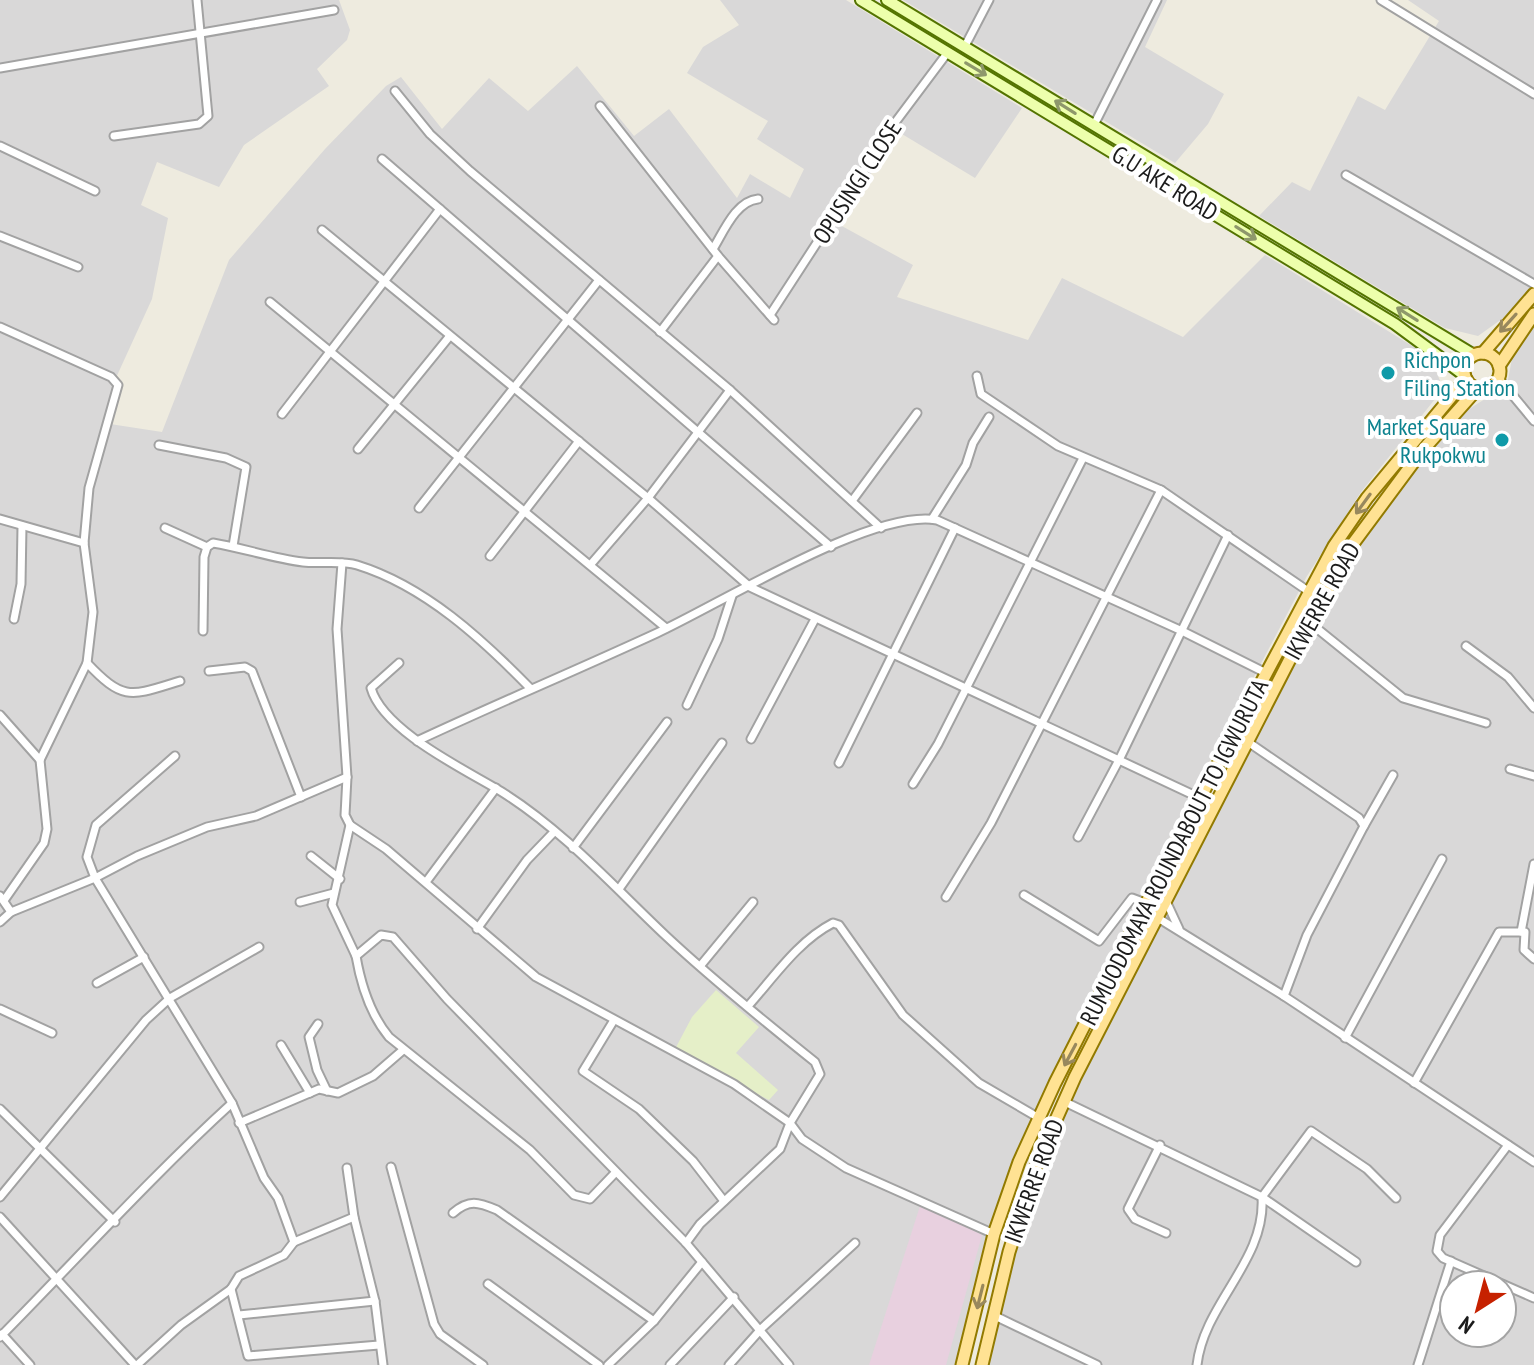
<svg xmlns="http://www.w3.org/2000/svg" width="1534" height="1365" viewBox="0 0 1534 1365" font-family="'PT Sans Narrow',sans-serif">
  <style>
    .residential { fill: #d9d8d8; fill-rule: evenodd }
    .industrial { fill: #e8d0df }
    .farmland { fill: #e5efc8 }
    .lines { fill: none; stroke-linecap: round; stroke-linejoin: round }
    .street-casing { stroke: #a2a2a2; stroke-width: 11 }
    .secondary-casing { stroke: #547400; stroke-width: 14 }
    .primary-casing { stroke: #927a00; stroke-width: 15 }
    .street { stroke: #fff; stroke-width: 7 }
    .secondary { stroke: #edffac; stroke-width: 10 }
    .primary { stroke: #ffe293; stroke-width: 11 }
    .oneway { stroke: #8e986b }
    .oneway2 { stroke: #98885d }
    .culture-dot { fill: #0f9aa8; stroke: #fff; stroke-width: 3 }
    .labels { text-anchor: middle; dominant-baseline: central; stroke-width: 8; stroke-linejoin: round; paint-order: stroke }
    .street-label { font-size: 24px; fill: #1b1b1b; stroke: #fff }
    .culture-label { font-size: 24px; fill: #0d838f; stroke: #fff; text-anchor: start }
  </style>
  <rect width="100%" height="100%" fill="#eeebdf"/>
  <g class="residential">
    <polygon points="0,0 339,0 350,30 347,40 317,69 329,86 244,145 219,187 157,162 141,205 168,218 152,299 115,380 110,424 162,432 229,260 325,149 386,86 401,77 442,129 489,78 528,111 577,66 634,136 669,109 737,198 750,174 790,198 804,169 757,139 768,121 687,73 703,47 739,25 720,0 846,0 1022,108 975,178 897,131 840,225 913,265 897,297 1028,340 1062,278 1183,337 1265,255 1430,357 1441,383 1439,394 1361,492 1307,576 1152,871 1038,1109 991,1225 955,1365 0,1365"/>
    <polygon points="903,0 1167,0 1145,47 1224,94 1208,124 1175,163"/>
    <path d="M 1408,0 L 1534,0 L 1534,1365 L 988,1365 L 1024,1216 L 1046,1150 L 1336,580 L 1389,503 L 1466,411 L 1507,385 L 1513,353 L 1528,334 L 1506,316 L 1478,336 L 1445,328 L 1259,216 L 1292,182 L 1310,191 L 1358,96 L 1385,110 L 1439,21 ZM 1454,1285 L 1502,1285 L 1502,1333 L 1454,1333 Z"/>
  </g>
  <polygon class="industrial" points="921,1203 982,1235 946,1365 869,1365"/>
  <polygon class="farmland" points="716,990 759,1027 736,1053 778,1090 769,1100 674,1051 692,1017"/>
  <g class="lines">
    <defs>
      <g id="street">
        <polyline points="1381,0 1534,94"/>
        <polyline points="965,46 989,0"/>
        <polyline points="0,68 334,10"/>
        <polyline points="395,91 430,134 470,171 730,390 881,528"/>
        <polyline points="600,106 718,256 774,320"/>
        <polyline points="1094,125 1157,0"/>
        <polyline points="114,136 199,124 208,116 197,0"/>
        <polyline points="0,146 95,191"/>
        <polyline points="382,159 831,547"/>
        <polyline points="1346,175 1534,284"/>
        <polyline points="322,230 648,498 750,587 1200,798"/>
        <polyline points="0,236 78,267"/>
        <path d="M 713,249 C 724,231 736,201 758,199"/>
        <polyline points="270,302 666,628"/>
        <polyline points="770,315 894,124 948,52"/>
        <polyline points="0,327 111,377 118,385 89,488 84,543 93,612 87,663 40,760 47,829 44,843 5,899"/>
        <polyline points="660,332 718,256"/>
        <polyline points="977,376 981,394 1058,446 1161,490 1308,591"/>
        <polyline points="1500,380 1534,421"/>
        <polyline points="282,414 440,209"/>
        <polyline points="159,445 226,458 246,467 233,546"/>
        <polyline points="358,449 449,337"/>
        <polyline points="852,501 917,413"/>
        <polyline points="419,508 599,280"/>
        <polyline points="0,519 84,543"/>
        <polyline points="932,519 966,465 973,443 989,417"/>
        <polyline points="165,528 207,547"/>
        <polyline points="490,556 579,441"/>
        <polyline points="342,563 337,629 347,777 345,815 350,825 386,849 536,977 734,1084 790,1123 802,1139 846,1168 994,1234"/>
        <polyline points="591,564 648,498 730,390"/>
        <polyline points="14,619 21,584 22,526"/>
        <polyline points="1309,622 1403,698 1486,723"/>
        <path d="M 203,631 L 204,557 L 207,547 L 213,543 C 243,548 272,558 303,562 C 320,564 341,560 357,565 C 425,586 482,639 530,688"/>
        <polyline points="1466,646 1508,677 1534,708"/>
        <path d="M 87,663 C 124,702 131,696 180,681"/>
        <path d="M 399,663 L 371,688 C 383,731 466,770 502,792 C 564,831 614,887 666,936 C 713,980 765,1022 815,1062 L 820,1074 L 790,1123 L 780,1149 L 700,1224 L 686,1243"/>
        <polyline points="209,671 245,667 252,671 301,797"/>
        <polyline points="687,705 718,639 732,596"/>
        <polyline points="0,715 40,760"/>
        <polyline points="751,739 815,619"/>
        <path d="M 417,741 C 496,704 577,670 657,633 C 720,604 874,508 937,520 L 1182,631 L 1266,673"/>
        <polyline points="1248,742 1359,818 1364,826 1307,935 1284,996"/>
        <polyline points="839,763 955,528"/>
        <polyline points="1510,769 1534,776"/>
        <polyline points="913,784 938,744 1083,458"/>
        <polyline points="350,825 332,905 356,956 381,935 393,937 447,999 686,1243 789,1365"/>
        <polyline points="1364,826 1393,775"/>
        <polyline points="1078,837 1119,760 1228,535"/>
        <polyline points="573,848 667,722"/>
        <polyline points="311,856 340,879"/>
        <polyline points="426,882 496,788"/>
        <polyline points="619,889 722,743"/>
        <polyline points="1024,895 1099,941 1132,898 1148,904"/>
        <polyline points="0,896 11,912"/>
        <polyline points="946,897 991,823 1161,490"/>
        <polyline points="1166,901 1179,929"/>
        <polyline points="300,902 334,893"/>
        <polyline points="1158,918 1284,996 1534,1162"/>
        <polyline points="0,922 11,912 95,878 137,856 207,827 256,816 347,777"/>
        <polyline points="477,929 527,860 553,833"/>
        <polyline points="1521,932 1534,864"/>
        <path d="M 356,956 C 361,985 370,1014 389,1037 L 530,1150 L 574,1195 L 590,1199 L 615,1173"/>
        <polyline points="701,965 753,902"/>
        <polyline points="97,983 144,957"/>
        <path d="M 749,1005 C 774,977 798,941 833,923 L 839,925 L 903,1015 L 979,1083 L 1039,1118"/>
        <polyline points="0,1009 52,1033"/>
        <polyline points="614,1020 583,1071 639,1109 693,1161 724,1201"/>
        <polyline points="318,1024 309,1037 317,1070 327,1091"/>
        <polyline points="1345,1038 1442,859"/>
        <polyline points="281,1045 310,1093"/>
        <polyline points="1414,1083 1499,932 1525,932 1524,950 1534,959"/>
        <polyline points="1063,1101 1262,1197 1356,1262"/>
        <polyline points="0,1109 115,1222"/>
        <polyline points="239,1123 319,1089 338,1093 373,1076 403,1050"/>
        <polyline points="1160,1145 1128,1209 1135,1219 1166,1233"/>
        <polyline points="1508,1145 1440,1235 1437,1251 1443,1258 1534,1298"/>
        <polyline points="391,1167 434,1324 440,1334 483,1365"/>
        <polyline points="347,1168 354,1217 375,1301 383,1365"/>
        <polyline points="0,1197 146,1020 170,998 259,947"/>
        <path d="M 453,1213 C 469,1199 478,1202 497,1210 L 654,1321 L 608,1365"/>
        <polyline points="0,1217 135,1365"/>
        <polyline points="294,1242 354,1217"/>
        <polyline points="488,1284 599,1365"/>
        <polyline points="231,1289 248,1356 379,1345"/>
        <polyline points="239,1315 375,1301"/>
        <polyline points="995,1316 1097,1365"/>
        <polyline points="654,1321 702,1262"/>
        <polyline points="2,1334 30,1365"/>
        <path d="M 0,1337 C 77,1259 151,1177 232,1103"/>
        <polyline points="137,1365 181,1325 231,1289 239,1276 284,1255 294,1242 278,1198 264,1178 232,1103 95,878 87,857 96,825 175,756"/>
        <polyline points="670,1365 734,1297"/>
        <polyline points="729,1365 762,1328 855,1243"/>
        <path d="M 1197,1365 C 1204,1303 1266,1261 1262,1197 L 1311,1131 L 1367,1169 L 1396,1198"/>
        <polyline points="1418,1365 1451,1261"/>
      </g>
      <g id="secondary">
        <polyline points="861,0 1395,324 1464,375"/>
        <polyline points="887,0 1474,355"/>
      </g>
      <g id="primary">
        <circle cx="1482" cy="371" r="18"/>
        <polyline points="1483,353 1534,294"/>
        <polyline points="1499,366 1534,314"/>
        <polyline points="962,1365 994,1234 1019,1162 1055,1083 1200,798 1334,546 1367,498 1466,379"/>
        <polyline points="982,1365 1009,1252 1038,1160 1075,1077 1309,622 1352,545 1421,452 1477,389"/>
      </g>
    </defs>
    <use href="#street" class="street-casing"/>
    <use href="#secondary" class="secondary-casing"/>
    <use href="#primary" class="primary-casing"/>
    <use href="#street" class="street"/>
    <use href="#secondary" class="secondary"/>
    <use href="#primary" class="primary"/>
  </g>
  <defs><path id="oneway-shaft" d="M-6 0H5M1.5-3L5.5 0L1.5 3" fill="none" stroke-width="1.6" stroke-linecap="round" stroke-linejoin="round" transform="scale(2)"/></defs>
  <g class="oneway">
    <use href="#oneway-shaft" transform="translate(976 69) rotate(31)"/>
    <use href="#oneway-shaft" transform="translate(1065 107) rotate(-148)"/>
    <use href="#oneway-shaft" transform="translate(1246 233) rotate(32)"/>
    <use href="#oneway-shaft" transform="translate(1407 314) rotate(-148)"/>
  </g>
  <g class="oneway2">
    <use href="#oneway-shaft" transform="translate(1508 323) rotate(132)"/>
    <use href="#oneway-shaft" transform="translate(1363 504) rotate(126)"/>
    <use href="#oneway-shaft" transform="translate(1070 1055) rotate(118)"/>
    <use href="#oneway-shaft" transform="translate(980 1297) rotate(104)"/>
  </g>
  <g class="culture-dot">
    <circle cx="1388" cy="373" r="8"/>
    <circle cx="1502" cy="440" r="8"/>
  </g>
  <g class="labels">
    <g class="street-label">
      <text transform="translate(857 182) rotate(-57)">OPUSINGI CLOSE</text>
      <text transform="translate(1165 183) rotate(32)">G.U AKE ROAD</text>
      <text transform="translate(1322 601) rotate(-61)">IKWERRE ROAD</text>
      <text transform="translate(1174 852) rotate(-63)">RUMUODOMAYA ROUNDABOUT TO IGWURUTA</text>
      <text transform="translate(1034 1181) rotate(-70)">IKWERRE ROAD</text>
    </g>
    <g class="culture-label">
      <text x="1404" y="359">Richpon<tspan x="1404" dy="28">Filing Station</tspan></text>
      <text x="1486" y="426" text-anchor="end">Market Square<tspan x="1486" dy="28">Rukpokwu</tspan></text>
    </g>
  </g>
  <g transform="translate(1478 1309) rotate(216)"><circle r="38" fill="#ffffff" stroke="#a4a4a4" stroke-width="2"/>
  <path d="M0-6L14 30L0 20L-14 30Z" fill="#c62100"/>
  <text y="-12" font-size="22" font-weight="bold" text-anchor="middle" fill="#1b1b1b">N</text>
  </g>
</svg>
